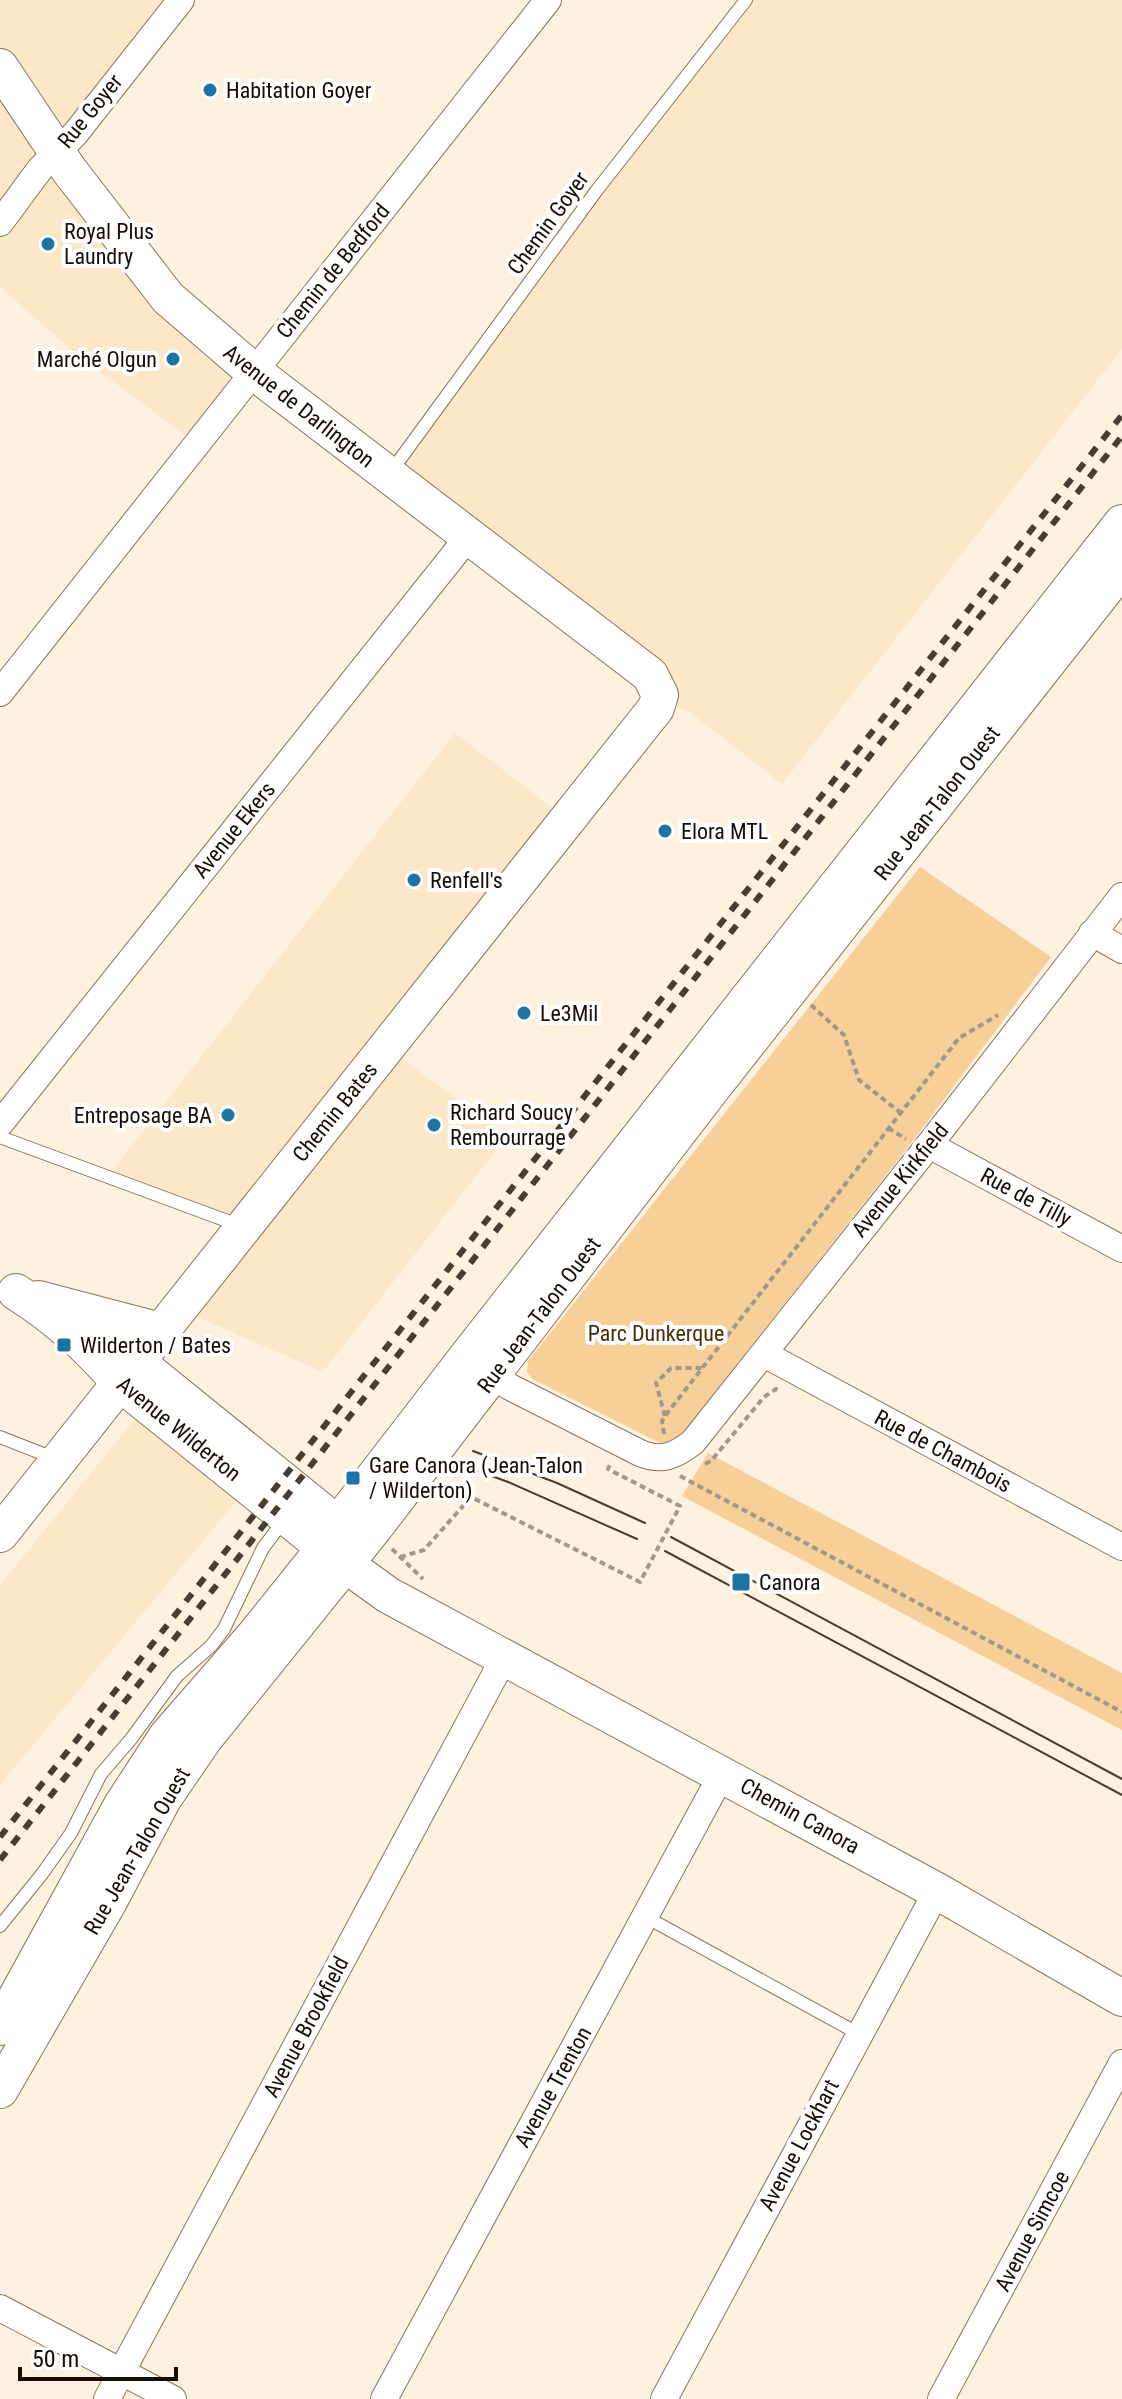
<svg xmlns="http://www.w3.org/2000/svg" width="1122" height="2399" viewBox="0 0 1122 2399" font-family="'Roboto Condensed',sans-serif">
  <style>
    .built { fill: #fde7c9 }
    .green { fill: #f7d099 }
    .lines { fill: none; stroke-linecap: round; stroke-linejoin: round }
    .lane-casing { stroke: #89755a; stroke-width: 14 }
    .street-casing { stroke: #89755a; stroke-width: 28 }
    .secondary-casing { stroke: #89755a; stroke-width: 38 }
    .path { stroke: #a29788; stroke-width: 4; stroke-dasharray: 6 4; stroke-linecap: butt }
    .lane { stroke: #fff; stroke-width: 12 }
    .street { stroke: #fff; stroke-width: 26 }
    .secondary { stroke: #fff; stroke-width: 36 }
    .tram { stroke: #473d33; stroke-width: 2 }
    .rail { stroke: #473d33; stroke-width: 6; stroke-dasharray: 10 10; stroke-linecap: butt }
    .poi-dot { fill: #1d73a3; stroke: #fff; stroke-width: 3 }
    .labels { text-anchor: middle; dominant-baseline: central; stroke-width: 8; stroke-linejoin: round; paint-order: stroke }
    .poi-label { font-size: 22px; fill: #160e05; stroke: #fff; text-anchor: start }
    .street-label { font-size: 22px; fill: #160e05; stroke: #fff }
    .park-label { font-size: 22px; fill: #462e06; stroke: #fff }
  </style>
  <rect width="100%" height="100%" fill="#fff1df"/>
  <g class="built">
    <polygon points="0,0 181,0 57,153 253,371 196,443 75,353 0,287"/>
    <polygon points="748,0 1122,0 1122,349 782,784 691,713 675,705 397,1055 507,1136 323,1372 185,1312 242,1227 103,1182 455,733 567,819 660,695 388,475"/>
    <polygon points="135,1419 238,1499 0,1785 0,1585"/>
  </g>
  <g class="green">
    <polygon points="920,867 1051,957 912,1142 683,1433 672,1443 660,1443 532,1379 527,1372 528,1361"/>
    <polygon points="708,1453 1122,1673 1122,1730 682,1496"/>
  </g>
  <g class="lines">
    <defs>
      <g id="lane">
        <polyline points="390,473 597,190 746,0"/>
        <polyline points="0,1137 241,1226"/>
        <polyline points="0,1437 56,1459"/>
        <polyline points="646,1917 859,2034"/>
        <polyline points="0,1926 42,1874 71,1833 101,1774 131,1739 177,1676 211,1646 224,1629 263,1548 285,1519"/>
      </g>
      <g id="street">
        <polyline points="0,223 40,169 75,134 181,0"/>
        <polyline points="0,693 548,0"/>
        <polyline points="1092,933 1122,950"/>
        <polyline points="0,1124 469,536"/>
        <polyline points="929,1145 1122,1249"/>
        <polyline points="764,1354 1122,1547"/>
        <path d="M 479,1367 L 510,1387 L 640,1453 C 662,1462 675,1456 693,1442 L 929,1145 L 1122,896"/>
        <polyline points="0,2308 173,2399"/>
        <polyline points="107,2399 505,1656"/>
        <polyline points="384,2399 722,1774"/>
        <polyline points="664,2399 937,1891"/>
        <polyline points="941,2399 1122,2063"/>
      </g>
      <g id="secondary">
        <polyline points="0,67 69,170 168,298 253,371 650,675 660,695 656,708 0,1534"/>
        <path d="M 16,1292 C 56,1317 90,1348 120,1383 L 345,1564 L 388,1595 L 937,1891 L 1122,1998"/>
        <polyline points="38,1299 160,1331"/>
        <polyline points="137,1362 357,1540"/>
        <polyline points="0,2027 122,1805 167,1736 255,1635 312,1564 338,1524 466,1358 1122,523"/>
        <polyline points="0,2090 108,1903 163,1799 204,1739 374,1528 713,1087 1122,568"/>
      </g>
    </defs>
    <use href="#lane" class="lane-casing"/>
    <use href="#street" class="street-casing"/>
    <use href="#secondary" class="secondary-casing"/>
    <g class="path">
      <polyline points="811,1005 844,1035 859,1080 901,1113"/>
      <polyline points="888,1128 906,1139"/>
      <polyline points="665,1416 656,1383 671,1368 704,1368"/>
      <polyline points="664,1434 662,1421 665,1416 959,1038 998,1015"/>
      <polyline points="705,1464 711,1461 764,1397 776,1389 779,1390"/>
      <polyline points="680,1476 1122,1712"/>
      <polyline points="392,1549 423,1579"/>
      <polyline points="400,1557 424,1550 471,1497 640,1582 680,1506 608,1469 611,1462"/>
    </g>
    <use href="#lane" class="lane"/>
    <use href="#street" class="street"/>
    <use href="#secondary" class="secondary"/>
    <g class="tram">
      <polyline points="473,1451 557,1483 645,1523"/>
      <polyline points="462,1465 508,1482 637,1539"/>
      <polyline points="671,1537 1122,1779"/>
      <polyline points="665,1551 1122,1795"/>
    </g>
    <g class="rail">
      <polyline points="0,1837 1122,415"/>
      <polyline points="0,1860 1122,436"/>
    </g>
  </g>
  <g class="poi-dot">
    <circle cx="210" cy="90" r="8"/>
    <circle cx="48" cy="244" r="8"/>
    <circle cx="173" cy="359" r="8"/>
    <circle cx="665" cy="831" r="8"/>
    <circle cx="414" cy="880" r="8"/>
    <circle cx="524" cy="1013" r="8"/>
    <circle cx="228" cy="1115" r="8"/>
    <circle cx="434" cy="1125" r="8"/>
    <rect x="56" y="1337" width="16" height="16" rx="4"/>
    <rect x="345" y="1470" width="16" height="16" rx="4"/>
    <rect x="731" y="1572" width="20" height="20" rx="4"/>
  </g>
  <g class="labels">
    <g class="poi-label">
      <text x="226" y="90">Habitation Goyer</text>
      <text x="64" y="231">Royal Plus<tspan x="64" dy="25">Laundry</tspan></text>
      <text x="157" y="359" text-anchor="end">Marché Olgun</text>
      <text x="681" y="831">Elora MTL</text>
      <text x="430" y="880">Renfell's</text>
      <text x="540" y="1013">Le3Mil</text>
      <text x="450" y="1112">Richard Soucy<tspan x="450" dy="25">Rembourrage</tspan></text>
      <text x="212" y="1115" text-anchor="end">Entreposage BA</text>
      <text x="80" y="1345">Wilderton / Bates</text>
      <text x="369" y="1465">Gare Canora (Jean-Talon<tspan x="369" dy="25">/ Wilderton)</tspan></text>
      <text x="759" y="1582">Canora</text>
    </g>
    <g class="street-label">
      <text transform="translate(90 111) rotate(-51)">Rue Goyer</text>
      <text transform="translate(548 223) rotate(-54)">Chemin Goyer</text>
      <text transform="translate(333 271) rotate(-51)">Chemin de Bedford</text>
      <text transform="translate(299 406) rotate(38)">Avenue de Darlington</text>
      <text transform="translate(937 803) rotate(-52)">Rue Jean-Talon Ouest</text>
      <text transform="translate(234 830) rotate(-51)">Avenue Ekers</text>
      <text transform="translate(335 1112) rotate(-51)">Chemin Bates</text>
      <text transform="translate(900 1180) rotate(-51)">Avenue Kirkfield</text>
      <text transform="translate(1026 1197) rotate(28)">Rue de Tilly</text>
      <text transform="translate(539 1315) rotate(-53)">Rue Jean-Talon Ouest</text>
      <text transform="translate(179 1429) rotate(39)">Avenue Wilderton</text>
      <text transform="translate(943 1451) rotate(28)">Rue de Chambois</text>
      <text transform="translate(800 1816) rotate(29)">Chemin Canora</text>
      <text transform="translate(137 1851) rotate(-60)">Rue Jean-Talon Ouest</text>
      <text transform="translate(306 2027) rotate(-62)">Avenue Brookfield</text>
      <text transform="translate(553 2087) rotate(-61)">Avenue Trenton</text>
      <text transform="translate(799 2145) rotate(-62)">Avenue Lockhart</text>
      <text transform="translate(1032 2231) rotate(-62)">Avenue Simcoe</text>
    </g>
    <g class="park-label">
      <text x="656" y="1333">Parc Dunkerque</text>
    </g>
  </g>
  <path d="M20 2367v12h156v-12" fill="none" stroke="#160e05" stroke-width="4"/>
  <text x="32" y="2367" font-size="24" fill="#160e05" stroke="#ffffff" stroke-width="6" paint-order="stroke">50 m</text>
</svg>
